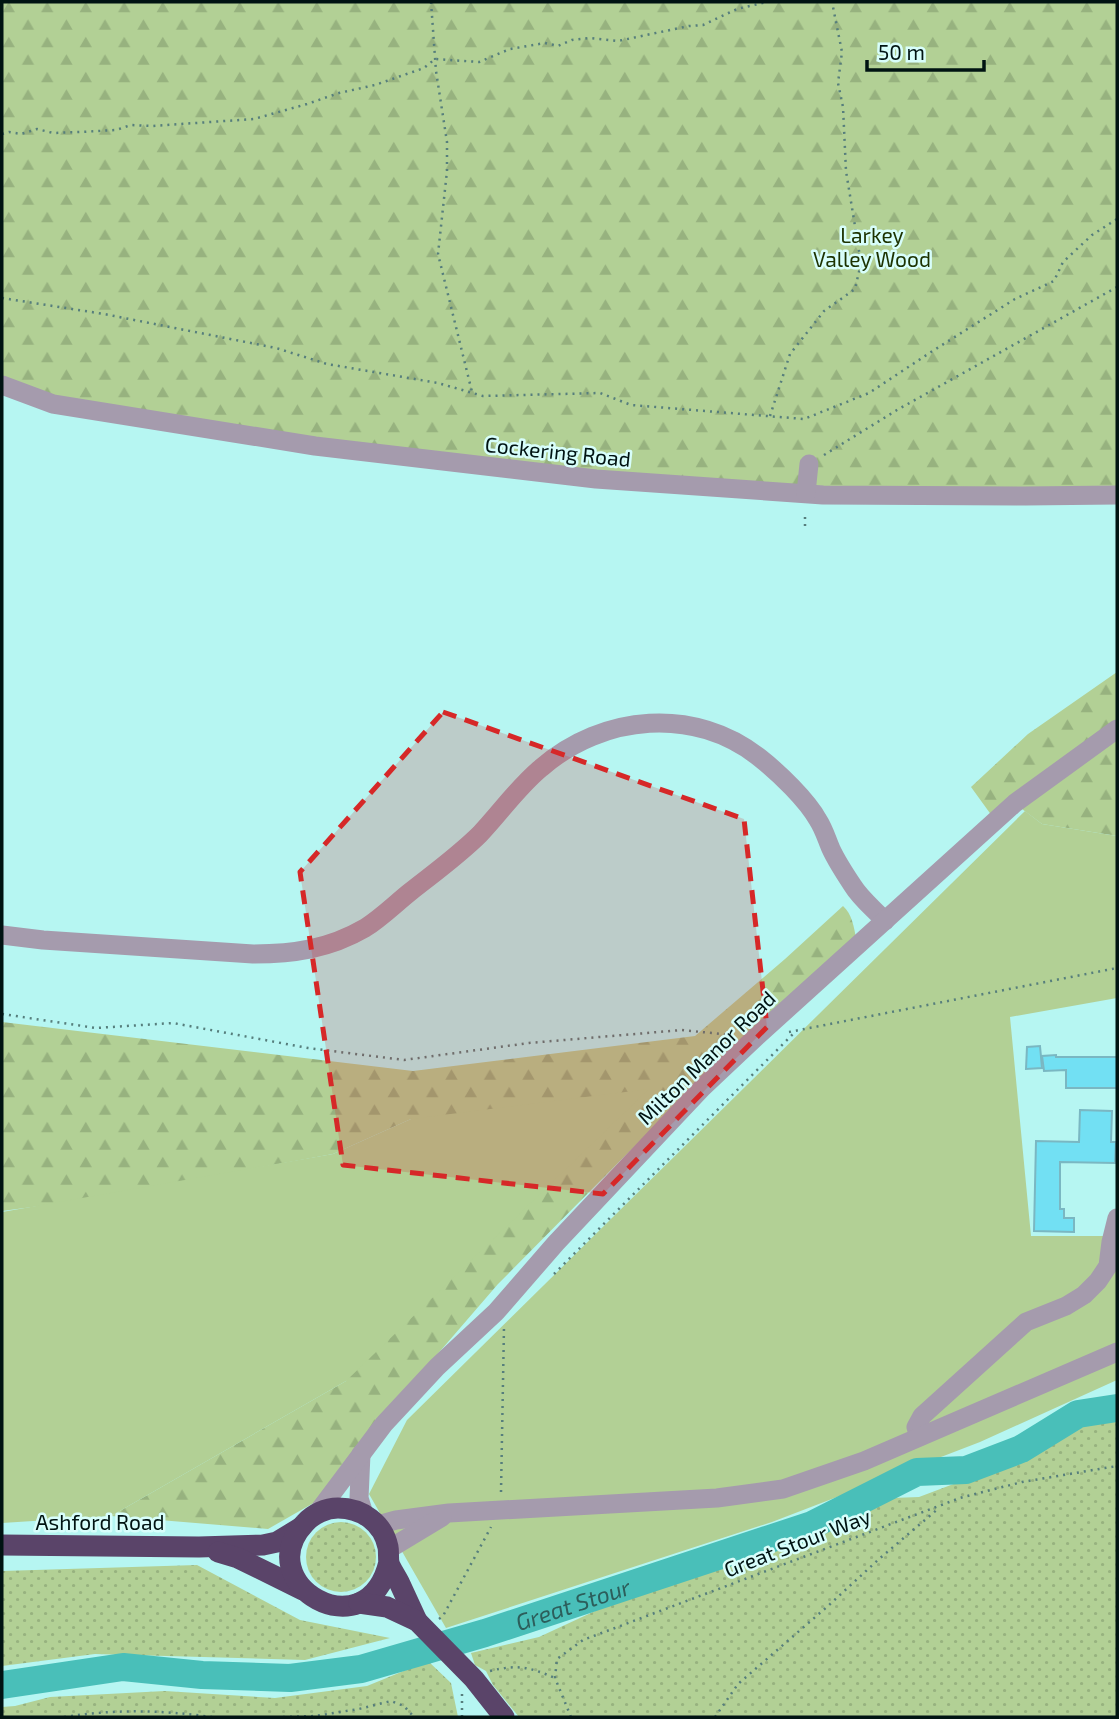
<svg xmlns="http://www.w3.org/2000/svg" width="1119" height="1719" viewBox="0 0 1119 1719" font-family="'Exo 2',sans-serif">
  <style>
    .grass { fill: url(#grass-dots) }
    .forest { fill: url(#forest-firs) }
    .park { fill: #b2d095 }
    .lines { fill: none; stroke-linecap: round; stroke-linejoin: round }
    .river { stroke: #49bfb9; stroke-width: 28 }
    .building { fill: #72e0f3; stroke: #7ab7c2; stroke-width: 2 }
    .path { stroke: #567e7c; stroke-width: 2.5; stroke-dasharray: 2 5; stroke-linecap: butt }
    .minor { stroke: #a59bad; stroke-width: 19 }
    .highway { stroke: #5a4469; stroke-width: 21 }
    .marked { fill: #d62828; fill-opacity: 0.2; stroke: #d62828; stroke-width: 5; stroke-dasharray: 14 9; stroke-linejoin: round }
    .labels { text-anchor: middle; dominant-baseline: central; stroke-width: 5; stroke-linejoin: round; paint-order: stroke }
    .park-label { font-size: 21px; fill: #1c3200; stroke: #d8fefb }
    .street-label { font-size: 21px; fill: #001312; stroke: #d8fefb }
    .water-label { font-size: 23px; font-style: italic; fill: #2c5e5b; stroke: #d8fefb }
  </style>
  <defs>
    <pattern id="grass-dots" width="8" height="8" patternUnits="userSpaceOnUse" patternTransform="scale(1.75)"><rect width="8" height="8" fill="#b2d095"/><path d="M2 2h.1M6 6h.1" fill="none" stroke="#97b27f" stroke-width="1.8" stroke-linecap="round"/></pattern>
    <pattern id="forest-firs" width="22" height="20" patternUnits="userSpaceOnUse" patternTransform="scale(1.75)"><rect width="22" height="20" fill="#b2d095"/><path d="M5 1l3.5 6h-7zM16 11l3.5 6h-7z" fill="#97b27f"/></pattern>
  </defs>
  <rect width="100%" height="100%" fill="#b6f6f2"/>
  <g class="grass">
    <polygon points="1110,1415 1117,1417 1117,1717 519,1717 493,1685 486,1671 475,1665 471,1653 539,1637 608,1605 662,1586 736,1558 817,1530 875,1507 892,1498 919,1497 1012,1462 1052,1443 1073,1428"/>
    <circle cx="341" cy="1557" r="35"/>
    <polygon points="197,1565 300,1620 390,1638 305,1660 95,1654 2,1666 2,1571"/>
    <polygon points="428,1661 451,1683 458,1717 2,1717 2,1707 15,1706 50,1697 165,1691 275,1698 367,1686"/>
  </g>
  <g class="forest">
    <polygon points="2,2 1117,2 1117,491 953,496 583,471 316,440 53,399 2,380"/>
    <polygon points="1117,672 1117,836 1042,824 1010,800 992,816 971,787 1028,734"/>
    <path d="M 843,906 C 852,914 854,927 856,938 L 712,1068 L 498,1284 L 341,1466 L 317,1501 L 268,1529 L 111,1516 L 346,1381 L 411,1119 L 333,1154 L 78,1201 L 2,1211 L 2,1022 L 413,1071 L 695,1036 L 785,959 Z"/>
  </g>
  <g class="park">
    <polygon points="1025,811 1042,824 1117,836 1117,998 1010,1017 1031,1236 1115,1236 1117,1247 1117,1380 980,1442 772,1522 446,1628 369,1494 407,1420"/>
    <polygon points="649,1089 346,1381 111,1516 2,1523 2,1212 333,1154 411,1119"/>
  </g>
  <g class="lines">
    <path class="river" id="s1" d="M 2,1685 L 123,1667 L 202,1675 L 290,1678 L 361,1669 L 485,1633 L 812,1525 L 917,1472 L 966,1470 L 1021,1449 L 1078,1414 L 1117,1408"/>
  </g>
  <g class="building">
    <polygon points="1040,1046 1042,1068 1026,1069 1027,1047"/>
    <polygon points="1056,1055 1056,1057 1117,1057 1117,1088 1066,1088 1066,1070 1044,1071 1042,1056"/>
    <polygon points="1080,1110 1112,1111 1111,1142 1116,1142 1115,1163 1060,1162 1060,1209 1064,1209 1064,1218 1074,1218 1074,1232 1034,1231 1036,1141 1079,1142"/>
  </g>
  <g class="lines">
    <g class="path">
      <polyline points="431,2 436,71 447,142 447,171 438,254 472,392"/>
      <polyline points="2,134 9,132 21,134 37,129 53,133 80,132 116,130 131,125 152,126 254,119 307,104 339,93 375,85 424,68 435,59 479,62 510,49 545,43 558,46 572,40 589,38 618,41 689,26 703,25 737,9 767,2"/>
      <polyline points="2,298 104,314 276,348 327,364 438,383 483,396 600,393 631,405 804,419 869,393 931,352 1015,299 1054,281 1063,262 1092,235 1117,219"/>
      <polyline points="770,416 790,354 824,311 855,289 861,263 846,171 843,107 838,83 842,52 832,2"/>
      <polyline points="824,455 897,410 1117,287"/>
      <polyline points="805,526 805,512"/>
      <polyline points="2,1014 96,1028 173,1023 308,1048 404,1060 529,1043 682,1030 731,1035"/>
      <polyline points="789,1032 1117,968"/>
      <polyline points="554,1274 796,1031"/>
      <polyline points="501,1492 504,1327"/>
      <polyline points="439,1619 443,1616 491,1527"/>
      <path d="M 490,1671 C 518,1664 529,1667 555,1678"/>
      <path d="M 64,1717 C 116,1709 160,1710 212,1717"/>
      <polyline points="283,1717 315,1716 359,1709 391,1701 404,1706 414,1717"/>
      <polyline points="462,1717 462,1694"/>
      <polyline points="571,1717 555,1678 557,1659 583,1640 960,1498 1022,1482 1117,1466"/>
      <polyline points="715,1717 738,1684 828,1606 879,1559 939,1508"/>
    </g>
    <g class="minor">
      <polyline points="2,385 53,404 315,446 596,479 823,495 1025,496 1117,495"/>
      <polyline points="806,493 809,464"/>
      <path d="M 2,935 L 43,940 L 253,954 C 293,954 329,949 365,928 C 381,918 395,904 410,892 C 434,873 459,855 480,834 C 500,813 518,787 541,768 C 603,714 695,706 760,758 C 779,773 807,800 818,820 C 824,829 827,840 831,849 C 837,862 845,874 853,886 C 861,899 875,910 885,921"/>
      <polyline points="919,1437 916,1427 922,1416 1026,1322 1066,1306 1084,1295 1098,1281 1108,1266 1111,1242 1117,1218"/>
      <polyline points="361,1454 359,1498 364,1514"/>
      <polyline points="318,1512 384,1424 437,1367 496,1312 556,1243 703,1087 755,1038 1015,803 1117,729"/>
      <polyline points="378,1525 396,1520 449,1513 717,1498 783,1489 864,1461 1117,1352"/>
      <polyline points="389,1549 442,1517"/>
    </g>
    <g class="highway">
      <polyline points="2,1545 199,1547 263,1545 277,1542 300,1528"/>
      <polyline points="218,1552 238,1558 303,1590"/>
      <path d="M 389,1562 C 367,1654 248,1583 305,1523 C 313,1514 326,1508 338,1508 C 362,1508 383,1523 388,1547 C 389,1552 388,1558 389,1563 C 391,1569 396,1576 399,1582 C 405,1595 411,1608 417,1621"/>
      <polyline points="359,1603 387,1607 417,1621 474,1679 504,1717"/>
    </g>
  </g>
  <path class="marked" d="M 443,712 L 744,819 L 767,1027 L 603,1194 L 343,1165 L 300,872 Z"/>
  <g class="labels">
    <g class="park-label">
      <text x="872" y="234">Larkey<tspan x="872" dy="24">Valley Wood</tspan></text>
    </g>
    <g class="street-label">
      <text transform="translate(558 451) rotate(6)">Cockering Road</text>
      <text transform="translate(706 1057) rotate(-44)">Milton Manor Road</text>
      <text x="100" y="1521">Ashford Road</text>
      <text transform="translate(797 1542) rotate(-21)">Great Stour Way</text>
    </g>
    <g class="water-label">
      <text stroke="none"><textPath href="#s1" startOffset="583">Great Stour</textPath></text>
    </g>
  </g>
  <rect width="1119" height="1719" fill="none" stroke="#001312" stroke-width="7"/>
  <path d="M867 60v10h117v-10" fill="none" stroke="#001312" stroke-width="3.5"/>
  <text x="878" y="60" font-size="21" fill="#001312" stroke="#d8fefb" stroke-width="5" paint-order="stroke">50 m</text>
</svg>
